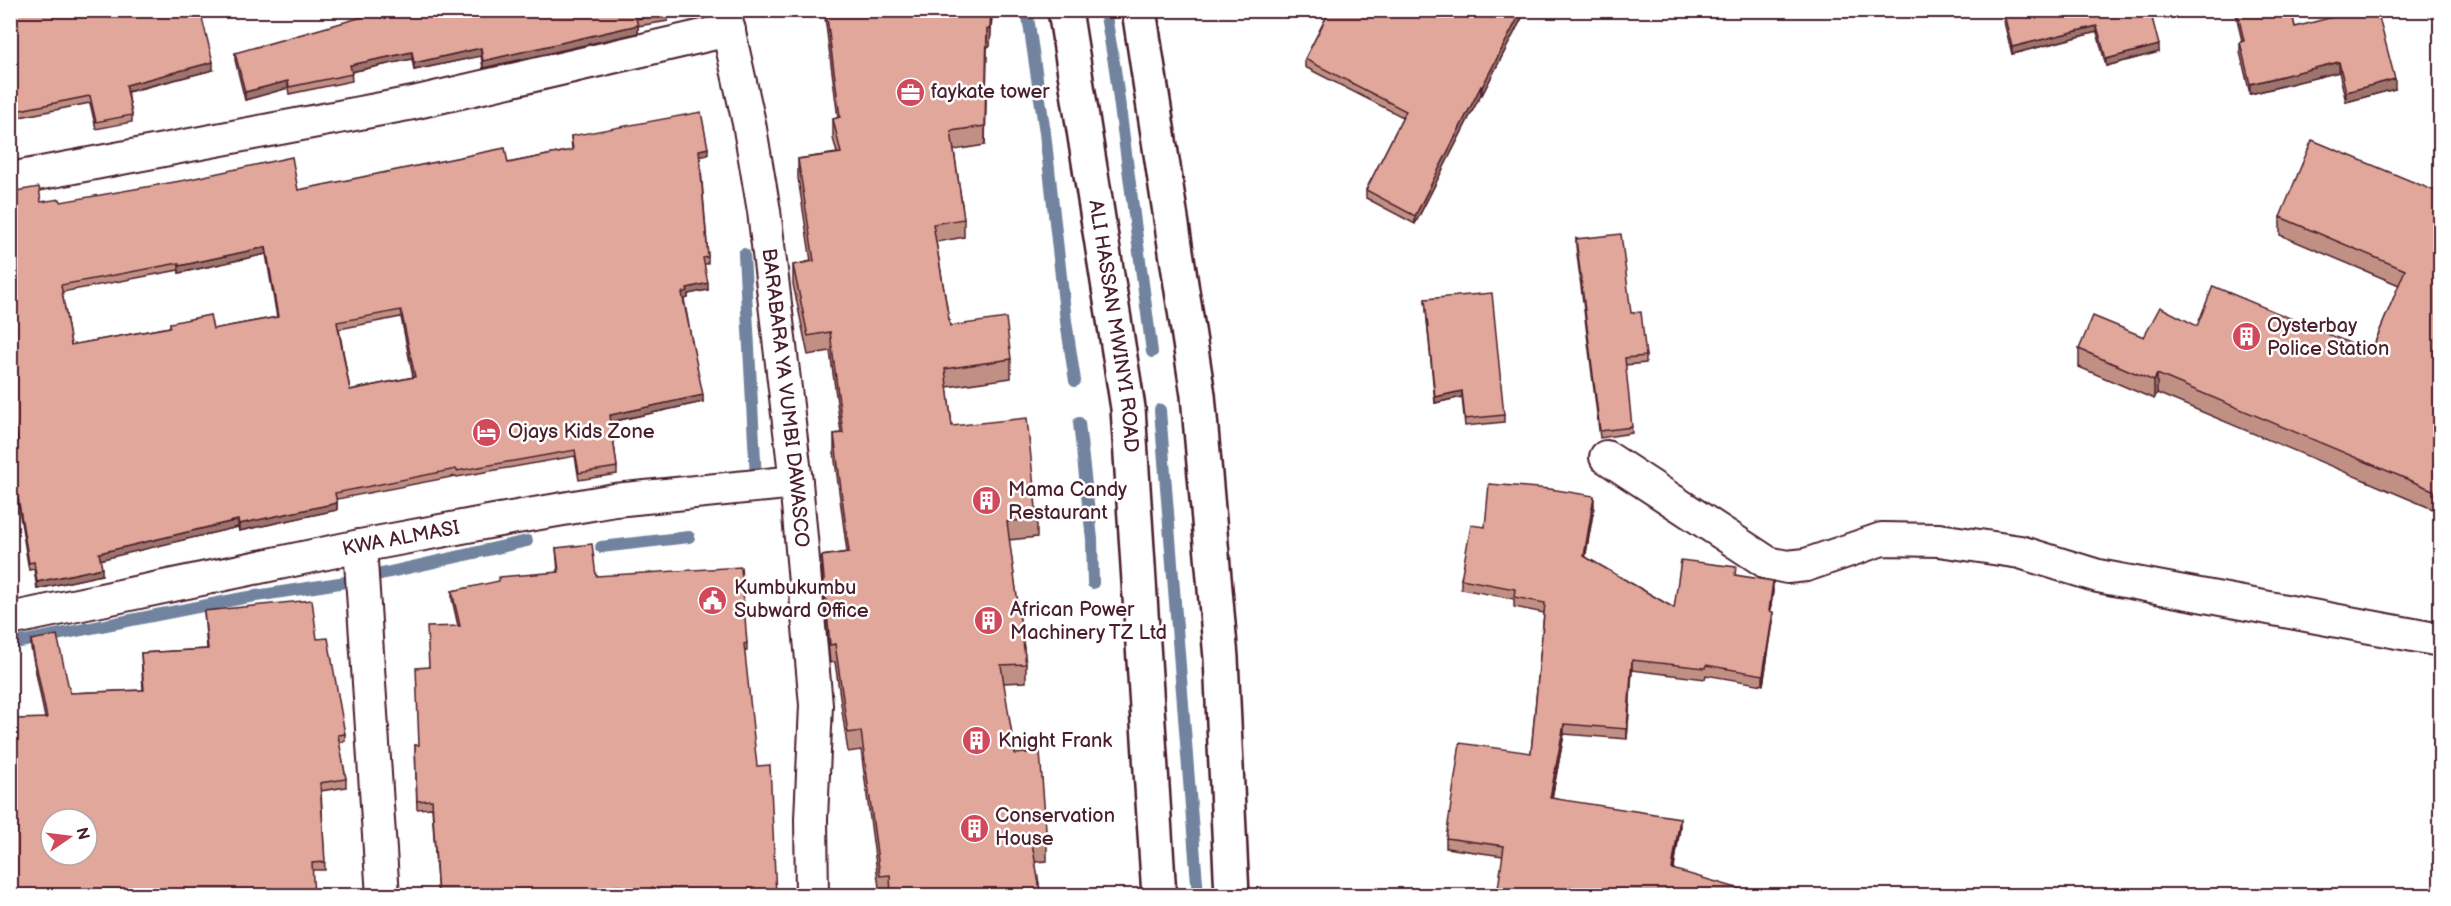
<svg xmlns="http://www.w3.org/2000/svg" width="2451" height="906" viewBox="0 0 2451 906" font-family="'Balsamiq Sans',sans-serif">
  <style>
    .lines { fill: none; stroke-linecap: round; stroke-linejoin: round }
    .stream { stroke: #71839e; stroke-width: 12 }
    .minor-casing { stroke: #4a1f2b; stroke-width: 36 }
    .trunk-casing { stroke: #4a1f2b; stroke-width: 38 }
    .minor { stroke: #fff; stroke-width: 32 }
    .trunk { stroke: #fff; stroke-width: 33 }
    .wall { fill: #c19084; stroke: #4a1f2b; stroke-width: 1.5; fill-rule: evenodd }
    .shaded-wall { fill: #9d756c; stroke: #4a1f2b; stroke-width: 1.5 }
    .building { fill: #e0a79a; stroke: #4a1f2b; stroke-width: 1.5; fill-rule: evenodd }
    .labels { text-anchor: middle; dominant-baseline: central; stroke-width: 5; stroke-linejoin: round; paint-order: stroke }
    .poi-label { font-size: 20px; fill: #4a1f2b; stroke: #fff; text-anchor: start }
    .street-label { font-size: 20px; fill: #4a1f2b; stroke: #fff }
  </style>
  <rect width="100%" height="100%" fill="#fff"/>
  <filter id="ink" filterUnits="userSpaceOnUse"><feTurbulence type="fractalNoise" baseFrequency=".0167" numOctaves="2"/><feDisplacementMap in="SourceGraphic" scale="12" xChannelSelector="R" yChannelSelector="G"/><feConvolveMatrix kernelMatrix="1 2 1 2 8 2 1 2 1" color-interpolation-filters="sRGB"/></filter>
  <g filter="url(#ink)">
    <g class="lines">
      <g class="stream">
        <polyline points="689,10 690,14"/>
        <polyline points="1027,10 1045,133 1066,321 1075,381"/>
        <polyline points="1105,10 1115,69 1152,352"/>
        <polyline points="744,254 756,479"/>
        <polyline points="1160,410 1198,896"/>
        <polyline points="1079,423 1092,539 1093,583"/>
        <polyline points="601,547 689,537"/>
        <polyline points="10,644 243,598 346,582 527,541"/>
      </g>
      <defs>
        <g id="minor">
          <path id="s1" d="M 724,10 L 749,123 L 764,211 L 796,482 L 816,705 L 811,819 L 812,896"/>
          <polyline points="10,179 413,103 729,30"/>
          <polyline points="1606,457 1768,563 1787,567 1806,565 1882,539 1939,540 2020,552 2098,576 2440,640"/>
          <polyline points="360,546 383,896"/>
          <path id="s2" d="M 10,619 L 360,546 L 494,521 L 615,500 L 796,482"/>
        </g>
        <g id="trunk">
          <path id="s3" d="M 1065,10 L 1128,408 L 1159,896"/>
          <polyline points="1139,10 1198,395 1221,658 1232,896"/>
        </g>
      </defs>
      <use href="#minor" class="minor-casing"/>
      <use href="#trunk" class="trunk-casing"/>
      <use href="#minor" class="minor"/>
      <use href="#trunk" class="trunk"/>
    </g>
    <g class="wall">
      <polygon points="10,10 213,70 128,92 132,115 132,122 96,129 90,103 10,119"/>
      <polygon points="824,10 992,10 990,46 987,47 985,145 954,150 964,219 964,237 936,242 950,326 1011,359 1011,378 947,387 952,426 1037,518 1037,537 1009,540 1026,664 1026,682 1003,683 1015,754 1047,842 1047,861 1035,862 1041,896 890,896 890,894 880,895 861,750 848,752 835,662 830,663 822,575 822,556 847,552 834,453 834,434 841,433 830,351 808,355 793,284 793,265 811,261 798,178 798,159 837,153 833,138 833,119 838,118"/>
      <polygon points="1330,10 1526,10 1482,95 1481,94 1415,224 1366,198 1366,190 1403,117 1305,67 1305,59"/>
      <polygon points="2001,10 2150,10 2159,52 2106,66 2097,32 2012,54"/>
      <polygon points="2235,10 2291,10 2295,27 2395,89 2346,102 2339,72 2250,94 2240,52 2240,42 2242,41"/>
      <polygon points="668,13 668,21 638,26 638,33 483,68 481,56 414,70 412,59 351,72 352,81 289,94 288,88 245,100 235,60 235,53"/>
      <path d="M 571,136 L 708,155 L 700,156 L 708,257 L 708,264 L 704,264 L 708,290 L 688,294 L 688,298 L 684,299 L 703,402 L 611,422 L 617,467 L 617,474 L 579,480 L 575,456 L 457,477 L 456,476 L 337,499 L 337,510 L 239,531 L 238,527 L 100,559 L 102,575 L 37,589 L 34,569 L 29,570 L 14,480 L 10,481 L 17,441 L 10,409 L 10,192 L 41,202 L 61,202 L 298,190 L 508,163 L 572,150 ZM 266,254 L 277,317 L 213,329 L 170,323 L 170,327 L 71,345 L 62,292 L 179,270 L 179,273 ZM 401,317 L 413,377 L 350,390 L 339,329 Z"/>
      <polygon points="2440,193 2440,512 2157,393 2154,399 2079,367 2079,349 2144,337 2197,326 2371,352 2399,285 2280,235 2280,217"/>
      <polygon points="1576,239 1631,313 1646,356 1646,363 1625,365 1632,433 1600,438 1576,246"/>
      <polygon points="1425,299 1504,415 1504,422 1465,426 1462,397 1435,403"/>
      <polygon points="1594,507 1585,557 1674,608 1736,575 1773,591 1770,611 1773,622 1763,685 1706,675 1705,679 1632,670 1627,739 1564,734 1552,798 1680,828 1674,869 1503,856 1446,848 1446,838 1531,753 1544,613 1514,607 1514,599 1461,589 1461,579 1485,527"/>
      <polygon points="556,548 596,576 747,643 747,651 745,651 619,893 604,896 438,896 432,808 417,809 415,745 419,745 428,667 458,626 452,599 452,591 558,572"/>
      <polygon points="204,611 317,639 345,734 345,741 339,742 346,779 346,787 321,791 325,870 312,870 14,859 10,828 10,728 45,718 31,648 31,640 70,693 143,690 141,653 207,649"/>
    </g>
    <g class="shaded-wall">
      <polygon points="991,10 992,10 992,16 990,46 987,47 985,145 987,29"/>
      <polygon points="1522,10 1526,10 1482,95 1482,87"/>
      <polygon points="638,25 638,33 483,68 483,61"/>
      <polygon points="2097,26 2097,32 2012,54 2012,47"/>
      <polygon points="2159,45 2159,52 2106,66 2106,59"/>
      <polygon points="481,48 481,56 414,70 414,63"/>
      <polygon points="412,52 412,59 350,72 350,65"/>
      <polygon points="213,62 213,70 126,92 126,85"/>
      <polygon points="2339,62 2339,72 2250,94 2250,84"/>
      <polygon points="2395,79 2395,89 2346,102 2346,92"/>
      <polygon points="288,81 288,88 245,100 245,92"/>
      <polygon points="1481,86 1481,94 1415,224 1415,216"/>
      <polygon points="708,148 708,155 699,157 699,150"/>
      <polygon points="266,247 266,254 179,273 179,266"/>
      <polygon points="708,283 708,290 688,294 688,298 682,300 682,293 687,288"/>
      <polygon points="2157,374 2157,393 2154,399 2154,381"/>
      <polygon points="1462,391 1462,397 1435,403 1435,397"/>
      <polygon points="703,395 703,402 610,422 610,415"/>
      <polygon points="14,473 14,480 10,481 10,474"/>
      <polygon points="1594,496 1594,507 1584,566 1584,556"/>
      <polygon points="337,503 337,510 239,531 239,524"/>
      <polygon points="238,520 238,527 99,560 99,553"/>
      <polygon points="102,568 102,575 37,589 37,582"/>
      <polygon points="1773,581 1773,591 1769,621 1769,611"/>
      <polygon points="1773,612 1773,622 1763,685 1763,675"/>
      <polygon points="1632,660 1632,670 1627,739 1627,729"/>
      <polygon points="1564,724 1564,734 1550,808 1550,798"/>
      <polygon points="1680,818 1680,828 1672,879 1672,869"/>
    </g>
    <g class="building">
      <polygon points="10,10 200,10 213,62 126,85 132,115 96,122 90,96 10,112"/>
      <polygon points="387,10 667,10 668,13 636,19 638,25 483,61 481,48 414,63 412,52 350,65 352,74 289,87 288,81 245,92 235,53"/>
      <polygon points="826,10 991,10 990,28 987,29 985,126 951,131 964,219 933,224 950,326 1006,318 1011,359 945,369 952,426 1027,418 1037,518 1007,522 1026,664 1001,665 1015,754 1040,752 1047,842 1032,843 1041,896 891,896 890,875 880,876 861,731 848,733 835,644 830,645 822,556 849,552 834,434 843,433 830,332 808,336 793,265 814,261 798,159 841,153 833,119 840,117"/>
      <polygon points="1330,10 1522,10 1482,87 1481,86 1415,216 1366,190 1406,111 1305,59"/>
      <polygon points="2003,10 2150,10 2159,45 2106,59 2097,26 2012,47"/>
      <polygon points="2237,10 2291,10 2295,27 2359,10 2377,10 2395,79 2346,92 2339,62 2250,84 2240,42 2244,41"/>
      <path d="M 701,112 L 708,148 L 699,150 L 708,257 L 703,258 L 708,283 L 687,288 L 688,291 L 682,293 L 703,395 L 610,415 L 617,467 L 579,473 L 575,450 L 457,471 L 456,469 L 335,493 L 337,503 L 239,524 L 238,520 L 99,553 L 102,568 L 37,582 L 34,562 L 29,563 L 14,473 L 10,474 L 10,442 L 18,441 L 10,402 L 10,192 L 39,187 L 41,202 L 60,199 L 61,202 L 186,180 L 292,157 L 298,190 L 505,148 L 508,163 L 573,150 L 571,136 ZM 266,247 L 278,317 L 213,329 L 210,315 L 170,323 L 170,327 L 71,345 L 61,285 L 179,263 L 179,266 ZM 401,310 L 415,377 L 350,390 L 337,322 Z"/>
      <polygon points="2312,140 2440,193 2440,493 2157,374 2154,381 2079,349 2093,316 2144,337 2160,307 2197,326 2213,286 2371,352 2405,270 2280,217"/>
      <polygon points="1621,234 1631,313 1641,312 1646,356 1625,358 1632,427 1600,431 1576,239"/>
      <polygon points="1492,293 1504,415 1465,419 1462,391 1435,397 1425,299"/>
      <polygon points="1489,484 1550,489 1594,496 1584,556 1674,608 1681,560 1736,567 1735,575 1773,581 1769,611 1773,612 1763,675 1706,665 1705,668 1632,660 1627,729 1564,724 1550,798 1680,818 1672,869 1764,896 1497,896 1504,846 1446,838 1460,743 1531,753 1545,603 1514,597 1515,589 1461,579 1471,525 1485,527"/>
      <polygon points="592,544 596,576 741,567 747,643 744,644 757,766 770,765 776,896 619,896 619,886 557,896 438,896 432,800 417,801 415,745 419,745 416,668 429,667 427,627 460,626 452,591 499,581 499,577 559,572 556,548"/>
      <path d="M 312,600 L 317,639 L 328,638 L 345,734 L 338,735 L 346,779 L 320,783 L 325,862 L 312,863 L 314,896 L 10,896 L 10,859 L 15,859 L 10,821 L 10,728 L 16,719 L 47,718 L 31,640 L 57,635 L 70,693 L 144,690 L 141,653 L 208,649 L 204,611 ZM 51,819 L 87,819 L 87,855 L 51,855 Z"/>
    </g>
  </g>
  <defs>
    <symbol id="office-disc" viewBox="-11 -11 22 22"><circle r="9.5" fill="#d1495b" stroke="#fff"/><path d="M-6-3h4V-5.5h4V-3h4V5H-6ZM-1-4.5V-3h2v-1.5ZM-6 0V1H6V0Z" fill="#fff"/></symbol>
    <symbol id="building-disc" viewBox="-11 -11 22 22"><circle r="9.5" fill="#d1495b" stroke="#fff"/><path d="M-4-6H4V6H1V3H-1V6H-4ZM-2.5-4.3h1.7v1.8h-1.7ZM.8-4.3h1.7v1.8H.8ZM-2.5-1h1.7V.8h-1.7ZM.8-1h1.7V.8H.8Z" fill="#fff"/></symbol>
    <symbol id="hotel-disc" viewBox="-11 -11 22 22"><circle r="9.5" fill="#d1495b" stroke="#fff"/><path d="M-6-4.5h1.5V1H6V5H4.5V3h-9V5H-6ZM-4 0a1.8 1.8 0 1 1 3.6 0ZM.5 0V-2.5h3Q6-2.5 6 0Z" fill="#fff"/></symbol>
    <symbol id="civic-disc" viewBox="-11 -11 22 22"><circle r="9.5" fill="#d1495b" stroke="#fff"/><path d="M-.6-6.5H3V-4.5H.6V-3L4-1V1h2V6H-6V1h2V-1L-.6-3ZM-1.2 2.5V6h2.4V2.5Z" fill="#fff"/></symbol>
  </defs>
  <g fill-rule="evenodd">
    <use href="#office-disc" x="894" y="76" width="33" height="33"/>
    <use href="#building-disc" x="2230" y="320" width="33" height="33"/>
    <use href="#hotel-disc" x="470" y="416" width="33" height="33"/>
    <use href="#building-disc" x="970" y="484" width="33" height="33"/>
    <use href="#civic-disc" x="696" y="584" width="33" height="33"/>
    <use href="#building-disc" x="972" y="604" width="33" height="33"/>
    <use href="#building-disc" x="960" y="724" width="33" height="33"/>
    <use href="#building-disc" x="958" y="812" width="33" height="33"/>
  </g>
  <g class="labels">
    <g class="poi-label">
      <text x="931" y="92">faykate tower</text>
      <text x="2267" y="326">Oysterbay<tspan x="2267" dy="23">Police Station</tspan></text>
      <text x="508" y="432">Ojays Kids Zone</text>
      <text x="1008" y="490">Mama Candy<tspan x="1008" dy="23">Restaurant</tspan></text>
      <text x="734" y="588">Kumbukumbu<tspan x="734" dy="23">Subward Office</tspan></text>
      <text x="1010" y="610">African Power<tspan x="1010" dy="23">Machinery TZ Ltd</tspan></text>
      <text x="998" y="741">Knight Frank</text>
      <text x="995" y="816">Conservation<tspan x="995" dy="23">House</tspan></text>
    </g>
    <g class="street-label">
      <text stroke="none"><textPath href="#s3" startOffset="320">ALI HASSAN MWINYI ROAD</textPath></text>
      <text stroke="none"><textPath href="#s1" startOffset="393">BARABARA YA VUMBI DAWASCO</textPath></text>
      <text stroke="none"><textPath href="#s2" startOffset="399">KWA ALMASI</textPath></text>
    </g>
  </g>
  <rect width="2451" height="906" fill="none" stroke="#fff" stroke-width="36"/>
  <rect x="18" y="18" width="2415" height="870" fill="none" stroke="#4a1f2b" stroke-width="2" filter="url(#ink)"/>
  <g transform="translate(69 837) rotate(76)"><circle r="28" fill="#ffffff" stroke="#b7a5aa" stroke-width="1.5"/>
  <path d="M0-4.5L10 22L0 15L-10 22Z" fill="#d1495b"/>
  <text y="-9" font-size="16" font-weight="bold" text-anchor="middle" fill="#4a1f2b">N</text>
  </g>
</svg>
